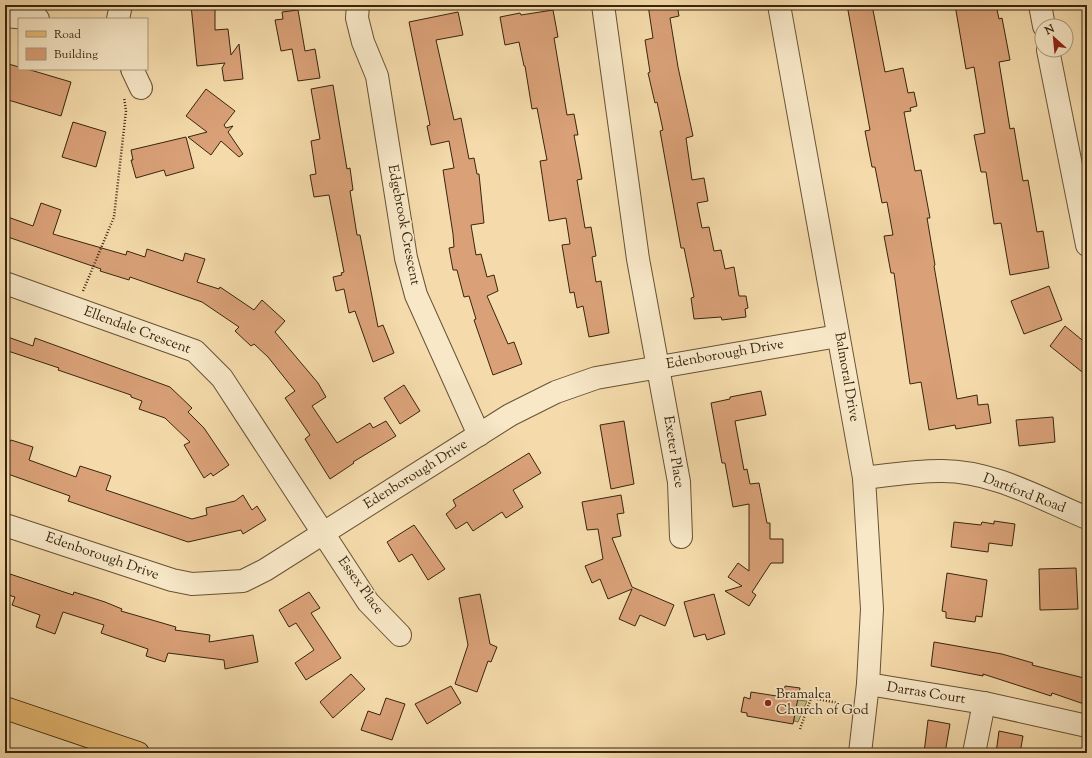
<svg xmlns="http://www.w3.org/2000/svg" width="1092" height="758" viewBox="0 0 1092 758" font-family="'Sorts Mill Goudy',serif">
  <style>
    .green { fill: #c3be84; stroke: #7e724a }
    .building { fill: #daa178; stroke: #38250f }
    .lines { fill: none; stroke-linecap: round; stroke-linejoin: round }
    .minor-casing { stroke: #675236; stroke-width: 24 }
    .major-casing { stroke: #38250f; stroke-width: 24 }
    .path { stroke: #38250f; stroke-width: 2.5; stroke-dasharray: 1 2; stroke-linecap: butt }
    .minor { stroke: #f8e8c8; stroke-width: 22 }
    .major { stroke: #eabe76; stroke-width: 22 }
    .poi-dot { fill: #8f2418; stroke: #f8e8c8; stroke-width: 1.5 }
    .labels { text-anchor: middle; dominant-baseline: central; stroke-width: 3.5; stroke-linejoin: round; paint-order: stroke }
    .street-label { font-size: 14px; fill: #38250f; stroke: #f8e8c8 }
    .poi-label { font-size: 14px; fill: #38250f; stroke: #f8e8c8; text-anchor: start }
  </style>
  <rect width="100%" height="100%" fill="#f5dbab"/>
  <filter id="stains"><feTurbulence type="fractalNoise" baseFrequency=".005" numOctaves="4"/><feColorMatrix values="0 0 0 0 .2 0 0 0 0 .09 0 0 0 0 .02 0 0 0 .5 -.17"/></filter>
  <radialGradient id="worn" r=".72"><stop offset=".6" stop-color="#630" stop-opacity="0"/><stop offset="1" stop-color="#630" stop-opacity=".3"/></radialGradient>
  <polygon class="green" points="797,700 807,701 798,722 794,721"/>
  <g class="building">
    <polygon points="191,5 215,5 215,30 228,29 231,55 239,44 243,79 224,81 222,68 225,63 197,66"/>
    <polygon points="648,5 677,5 679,16 670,18 678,67 693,136 686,138 692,180 704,178 708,201 697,203 702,228 709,227 714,251 721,250 725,269 734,267 739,296 746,296 748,308 745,309 746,317 722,320 721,317 694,319 691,298 694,297 684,248 681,248 660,131 663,130 657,102 655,103 648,73 650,72 645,40 653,38"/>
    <polygon points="847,5 872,5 885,72 903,68 908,93 914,92 917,106 910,108 911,111 904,112 915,171 921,170 930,218 927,218 935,265 934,266 957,399 977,395 978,405 988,404 991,423 956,429 955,425 929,430 921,382 910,384 894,273 891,273 884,236 893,235 887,202 882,203 875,167 872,167 865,131 870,130"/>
    <polygon points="955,5 996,5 999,19 1002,18 1010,60 999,62 1010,129 1014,128 1023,181 1028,180 1037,232 1043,231 1049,268 1010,275 1001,223 994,224 986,172 981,172 974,135 985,133 974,67 966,69"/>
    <polygon points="298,10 305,51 315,49 320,78 298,81 292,49 281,51 275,20 283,19 282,12"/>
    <polygon points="553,10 558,37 554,38 567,115 574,114 578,135 574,135 582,179 577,180 585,228 591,227 596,256 592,257 596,282 601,281 609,333 589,337 583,306 577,308 574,292 570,293 562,245 570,244 566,218 549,221 540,161 547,160 537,108 532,109 525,66 524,66 519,42 505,45 500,17 520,13 521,15"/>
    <polygon points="458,12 463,35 436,40 454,120 461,118 469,159 474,158 477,174 479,174 484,223 471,225 476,255 481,254 487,277 494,275 498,291 487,296 508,344 514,342 522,364 493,375 474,320 476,319 469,296 464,297 457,270 453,270 449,248 454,247 453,234 443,170 454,168 449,141 431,145 427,126 430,125 409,22"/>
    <polygon points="5,63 19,67 19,69 27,69 71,82 61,116 5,99"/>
    <polygon points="333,85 347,169 350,168 353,190 350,191 357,235 360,235 378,327 383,325 394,353 373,362 355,311 349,313 344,289 336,291 333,277 342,275 341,273 344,272 329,195 314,197 310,175 316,174 311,141 320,139 311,89"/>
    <polygon points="206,89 235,111 224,125 226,128 233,126 228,132 243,154 239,157 221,141 211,155 188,137 207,132 186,116"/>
    <polygon points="73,122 106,132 96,167 62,157"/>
    <polygon points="186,137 194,168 166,176 164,170 136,178 131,160 133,160 131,150"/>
    <polygon points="41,203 61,210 53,234 126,255 127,251 145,257 147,249 183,261 185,253 205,259 197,282 219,289 220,287 254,310 262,300 285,321 275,332 318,383 326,397 312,406 337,443 370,423 373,428 386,421 396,436 353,462 354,463 330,479 305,439 310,435 285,398 295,391 268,357 254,344 251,346 235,331 239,327 202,302 130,277 129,280 100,271 101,269 5,236 5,216 33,226"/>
    <polygon points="1049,286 1062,320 1024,334 1011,301"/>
    <polygon points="1065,326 1087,344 1087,376 1050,346"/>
    <polygon points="5,336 33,346 35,338 170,387 192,408 188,412 204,428 229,465 213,476 211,473 204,478 184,445 190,442 165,418 139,409 142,401 131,397 131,395 58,370 59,368 5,350"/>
    <polygon points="404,385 420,411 400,424 384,398"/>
    <polygon points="761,391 766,415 735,421 744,470 747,469 750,484 759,483 767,523 770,523 770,539 783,539 783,563 771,563 752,592 756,595 749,606 725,591 742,586 728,577 738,563 749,571 749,504 733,507 725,463 722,463 711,403 730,399 730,397"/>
    <polygon points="1053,417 1055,442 1019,446 1016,420"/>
    <polygon points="624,421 634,484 611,489 600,425"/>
    <polygon points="11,440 33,447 29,460 76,477 80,466 111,476 106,490 192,519 207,515 206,508 235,501 243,495 252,510 257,506 266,520 243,534 241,530 188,542 68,501 70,496 5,473 5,441 10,442"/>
    <polygon points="529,453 541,473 513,490 523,507 506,518 502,512 473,531 467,522 456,529 446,514 456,506 453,500"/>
    <polygon points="621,495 624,513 617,514 621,536 612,538 632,587 674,605 665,626 640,615 635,626 619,619 632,589 608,599 600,579 592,583 585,566 603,559 598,529 587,530 582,502"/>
    <polygon points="994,521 1015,524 1012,546 989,543 988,552 951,547 954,522 981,525 982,522 994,524"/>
    <polygon points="414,525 445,569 428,580 412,554 399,562 387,542"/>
    <polygon points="1076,568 1078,609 1040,610 1039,569"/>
    <polygon points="947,573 987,580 982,617 976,616 975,622 946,618 946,612 942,611"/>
    <polygon points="10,574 73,595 74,592 105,602 122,609 121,611 176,627 175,630 210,635 209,642 253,635 258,662 225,669 224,660 168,653 165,662 146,656 148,649 101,633 104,625 63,612 55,634 36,627 40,615 12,605 15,597 5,594"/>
    <polygon points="309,592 320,608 311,613 341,658 306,680 295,663 314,650 296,623 289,627 279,610"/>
    <polygon points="480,594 490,644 497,647 491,662 488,661 477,692 455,684 468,645 459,598"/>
    <polygon points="714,594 725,634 707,640 705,634 694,637 684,602"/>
    <polygon points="934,642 1002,654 1033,663 1032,665 1084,678 1083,680 1087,681 1087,705 1052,693 1051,696 983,674 983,676 931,666"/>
    <polygon points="351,674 365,689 333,718 320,702"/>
    <polygon points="451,686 461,703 427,724 415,704"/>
    <polygon points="785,686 800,688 793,724 747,716 747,713 741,712 744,697 750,699 751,692 783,697"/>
    <polygon points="386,698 405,704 392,740 361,730 368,711 380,715"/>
    <polygon points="928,720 950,724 945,753 924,753"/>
    <polygon points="999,731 1023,736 1020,753 996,753"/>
  </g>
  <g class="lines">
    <defs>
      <g id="minor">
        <polyline points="358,5 357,18 363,42 377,76 406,258 416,295 479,435"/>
        <polyline points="603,5 638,259 679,482 681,537"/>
        <polyline points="779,5 864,478 872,609 868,684 860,753"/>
        <polyline points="1040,5 1044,26"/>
        <polyline points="5,16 38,19"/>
        <polyline points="118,19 121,5"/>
        <polyline points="1048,50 1087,245"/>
        <polyline points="132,69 141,88"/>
        <polyline points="5,283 195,351 222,378 368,602 400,635"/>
        <path d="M 864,478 C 889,475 915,471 940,471 C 992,470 1041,499 1087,518"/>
        <polyline points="5,525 172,580 192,584 243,581 265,570 510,415 556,392 596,378 838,336"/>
        <polyline points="868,684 984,703 1087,726"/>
        <polyline points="974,753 984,703"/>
      </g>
      <polyline id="major" points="5,708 138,753"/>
    </defs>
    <use href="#minor" class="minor-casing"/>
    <use href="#major" class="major-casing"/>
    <g class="path">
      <polyline points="83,291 114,217 126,111 124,97"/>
      <polyline points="798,696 811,698"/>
      <polyline points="800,729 811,698 838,703"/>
    </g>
    <use href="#minor" class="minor"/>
    <use href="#major" class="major"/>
  </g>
  <circle class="poi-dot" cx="768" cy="703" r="4"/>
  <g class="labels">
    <g class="street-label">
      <text transform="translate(403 225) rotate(79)">Edgebrook Crescent</text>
      <text transform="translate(137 331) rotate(20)">Ellendale Crescent</text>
      <text transform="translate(725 355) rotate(-10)">Edenborough Drive</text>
      <text transform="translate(846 377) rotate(80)">Balmoral Drive</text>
      <text transform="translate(673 452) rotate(81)">Exeter Place</text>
      <text transform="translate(416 475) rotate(-32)">Edenborough Drive</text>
      <text transform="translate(1024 494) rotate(21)">Dartford Road</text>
      <text transform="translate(102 557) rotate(19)">Edenborough Drive</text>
      <text transform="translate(360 586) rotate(54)">Essex Place</text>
      <text transform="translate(926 694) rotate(9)">Darras Court</text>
    </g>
    <g class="poi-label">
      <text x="776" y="695">Bramalea<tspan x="776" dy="16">Church of God</tspan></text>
    </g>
  </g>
  <rect width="1092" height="758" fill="none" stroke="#f5dbab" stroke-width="20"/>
  <rect x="6" y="6" width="1080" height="746" fill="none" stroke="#38250f" stroke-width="2"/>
  <rect x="10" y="10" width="1072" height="738" fill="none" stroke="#38250f"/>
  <rect x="18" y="18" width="130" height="52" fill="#f8e8c8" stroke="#ab9a7e"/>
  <rect x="26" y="31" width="20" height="6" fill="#eabe76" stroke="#ab9a7e"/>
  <text x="54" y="38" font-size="12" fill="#38250f">Road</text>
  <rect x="26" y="48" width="20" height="12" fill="#daa178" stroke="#ab9a7e"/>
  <text x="54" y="58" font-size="12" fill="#38250f">Building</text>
  <g transform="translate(1054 38) rotate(333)"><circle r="19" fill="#f8e8c8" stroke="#ab9a7e"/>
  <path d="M0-3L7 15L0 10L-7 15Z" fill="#8f2418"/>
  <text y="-6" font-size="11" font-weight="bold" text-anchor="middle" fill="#38250f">N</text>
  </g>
  <rect width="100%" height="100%" filter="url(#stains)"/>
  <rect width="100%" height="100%" fill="url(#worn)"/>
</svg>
